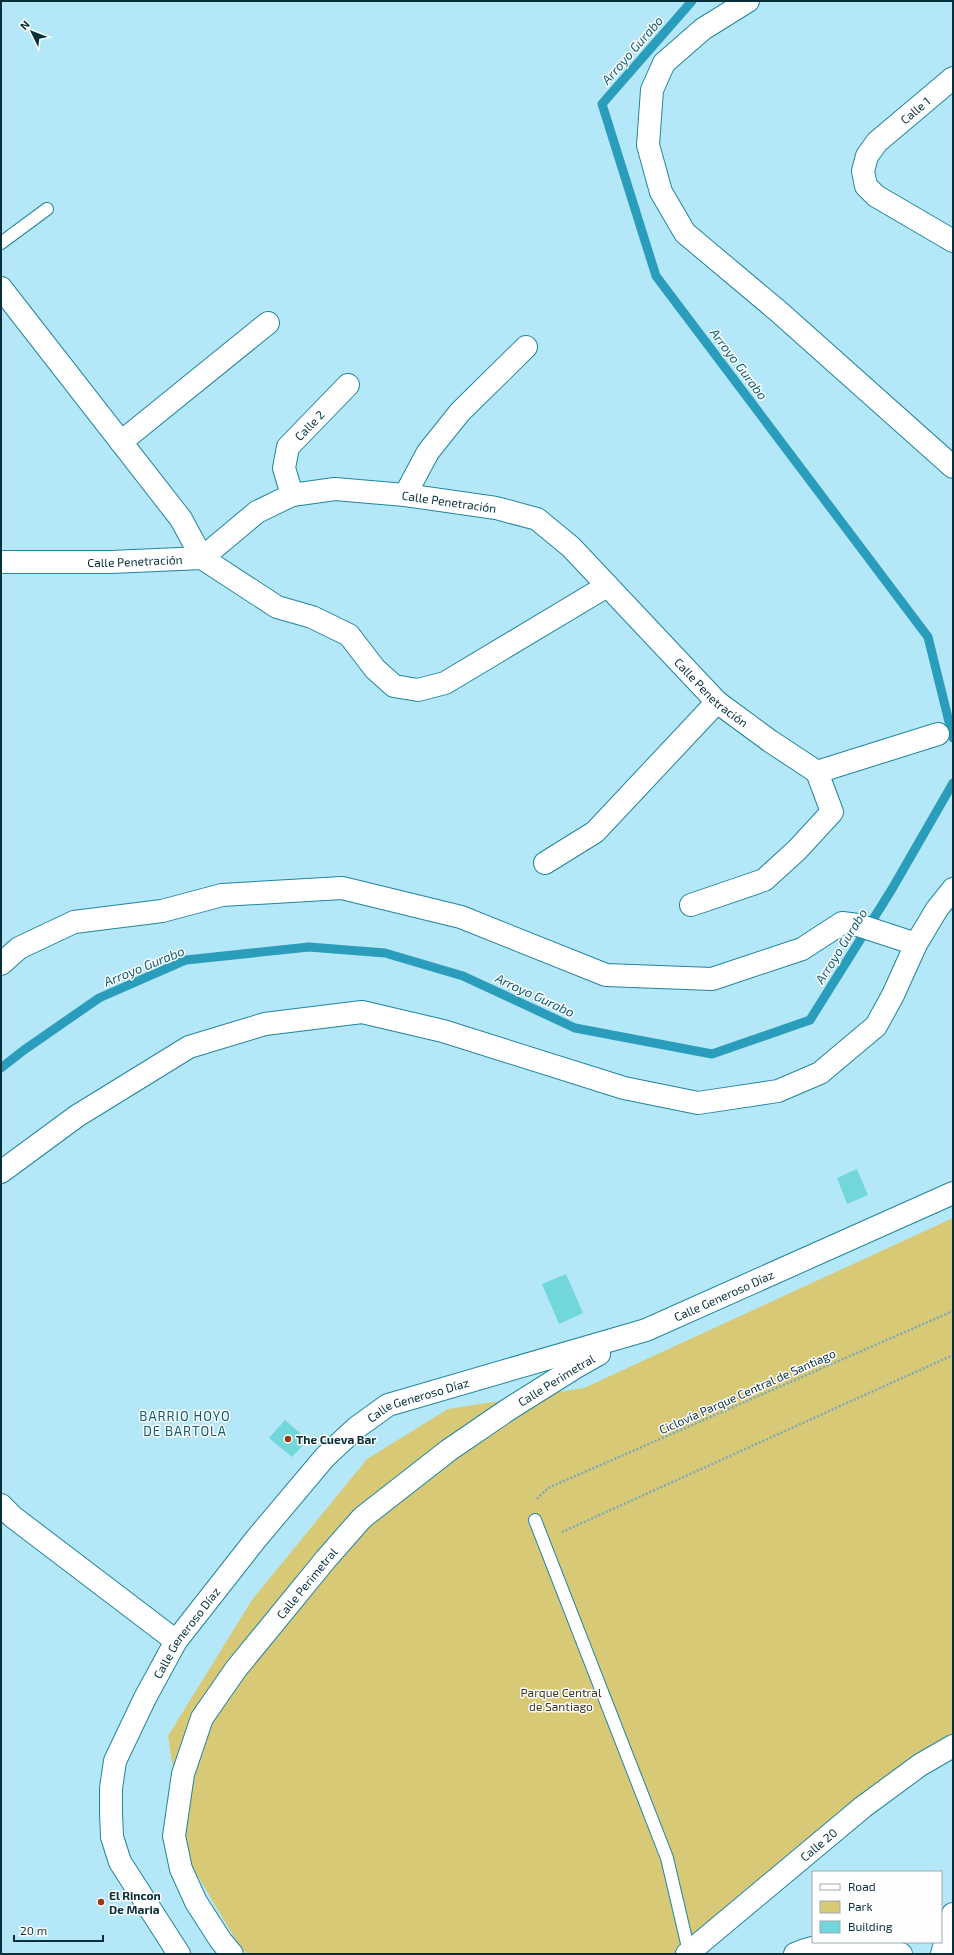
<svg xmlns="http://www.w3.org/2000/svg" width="954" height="1955" viewBox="0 0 954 1955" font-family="'Exo 2',sans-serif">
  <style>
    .green { fill: #d8c977 }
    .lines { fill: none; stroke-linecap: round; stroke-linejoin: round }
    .stream { stroke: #299dbb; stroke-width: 9 }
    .building { fill: #72d7db }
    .lane-casing { stroke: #21859f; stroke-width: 14 }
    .street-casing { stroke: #21859f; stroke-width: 24 }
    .path { stroke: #7babb9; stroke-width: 2.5; stroke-dasharray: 2 2; stroke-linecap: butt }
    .lane { stroke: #fff; stroke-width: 12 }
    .street { stroke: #fff; stroke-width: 22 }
    .poi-dot { fill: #9c370c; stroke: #fefefe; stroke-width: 1.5 }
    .labels { text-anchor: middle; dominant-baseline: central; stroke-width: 3; stroke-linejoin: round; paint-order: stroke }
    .street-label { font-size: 12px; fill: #07303b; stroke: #fefefe }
    .poi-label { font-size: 12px; font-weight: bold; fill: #07303b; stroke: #fefefe; text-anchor: start }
    .park-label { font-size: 12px; fill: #3d3820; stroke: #fefefe }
    .water-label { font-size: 13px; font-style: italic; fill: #0e5f73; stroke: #fefefe }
    .neighbourhood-label { font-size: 13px; letter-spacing: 1px; fill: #0e5d70; stroke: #fefefe }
  </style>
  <rect width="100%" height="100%" fill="#b4e7f7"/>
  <polygon class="green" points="953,1218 953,1747 686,1954 247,1954 234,1937 174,1836 178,1802 168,1736 252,1600 367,1459 448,1409 584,1388"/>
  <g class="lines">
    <g class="stream">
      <polyline points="692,1 602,104 656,276 928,637 953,738"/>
      <polyline points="1,1068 24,1050 99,998 186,960 309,947 385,953 463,976 575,1028 712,1054 810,1020 892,889 953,783"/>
    </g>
  </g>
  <g class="building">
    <polygon points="857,1169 868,1195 847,1204 837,1178"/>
    <polygon points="566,1274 583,1313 559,1324 542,1284"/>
    <polygon points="285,1420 308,1440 292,1457 269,1438"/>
  </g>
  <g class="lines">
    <defs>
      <g id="lane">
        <polyline points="1,243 47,209"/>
        <polyline points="535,1520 667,1858 689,1952"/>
      </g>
      <g id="street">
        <polyline points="748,1 703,29 664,63 652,90 648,145 661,192 685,233 778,311 953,467"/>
        <polyline points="953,78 877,142 867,156 863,171 866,186 876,196 953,241"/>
        <polyline points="1,288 181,519 202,558 277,607 312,617 349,635 375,669 394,686 418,690 445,683 607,586"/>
        <polyline points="121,442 268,323"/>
        <path id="s1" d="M 292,495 L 284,468 L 288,447 L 348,385"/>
        <polyline points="405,495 428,452 460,412 526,347"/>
        <path id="s2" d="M 1,562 L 111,562 L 202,558 L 257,512 L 292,495 L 335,489 L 405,495 L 496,508 L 537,519 L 571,547 L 717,702 L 770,741 L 817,772"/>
        <polyline points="545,863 595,832 717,702"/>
        <polyline points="691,905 764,880 797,850 832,812 817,772 938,734"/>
        <polyline points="1,964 19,948 74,922 162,911 222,895 342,888 461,917 606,975 712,979 802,949 842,923 858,925 916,944"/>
        <polyline points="1,1172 77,1116 189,1047 265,1024 362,1012 443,1031 624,1088 698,1103 778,1091 820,1073 876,1026 893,995 916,944 937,909 953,889"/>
        <polyline points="1,1505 13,1517 176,1641"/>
        <path id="s3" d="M 179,1954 L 120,1862 L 112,1837 L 111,1812 L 111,1788 L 115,1761 L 145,1698 L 176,1641 L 256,1539 L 325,1457 L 356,1428 L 388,1405 L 646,1330 L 953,1193"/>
        <path id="s4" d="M 232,1954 L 221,1941 L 196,1902 L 181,1869 L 174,1836 L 183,1774 L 202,1718 L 236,1669 L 326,1559 L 362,1518 L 449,1450 L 509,1409 L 576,1367 L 599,1354"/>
        <path id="s5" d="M 687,1954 L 863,1807 L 920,1765 L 953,1746"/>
        <path d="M 795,1954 C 832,1937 863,1947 901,1954"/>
        <polyline points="942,1954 953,1914"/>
      </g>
    </defs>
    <use href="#lane" class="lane-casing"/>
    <use href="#street" class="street-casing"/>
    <g class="path">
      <polyline points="537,1499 548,1488 953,1311"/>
      <polyline points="562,1532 953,1355"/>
    </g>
    <use href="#lane" class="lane"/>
    <use href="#street" class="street"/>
  </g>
  <g class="poi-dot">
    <circle cx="288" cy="1439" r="4"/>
    <circle cx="101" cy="1902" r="4"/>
  </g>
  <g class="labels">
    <g class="street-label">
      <text transform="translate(915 110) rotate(-40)">Calle 1</text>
      <text stroke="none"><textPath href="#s1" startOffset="80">Calle 2</textPath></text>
      <text stroke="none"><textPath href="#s2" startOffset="470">Calle Penetración</textPath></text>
      <text stroke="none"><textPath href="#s2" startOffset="134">Calle Penetración</textPath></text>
      <text stroke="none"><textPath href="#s2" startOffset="806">Calle Penetración</textPath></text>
      <text stroke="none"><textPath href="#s3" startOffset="1019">Calle Generoso Díaz</textPath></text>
      <text stroke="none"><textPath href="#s4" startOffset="750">Calle Perimetral</textPath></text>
      <text transform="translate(747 1391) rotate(-24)">Ciclovía Parque Central de Santiago</text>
      <text stroke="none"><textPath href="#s3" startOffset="695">Calle Generoso Díaz</textPath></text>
      <text stroke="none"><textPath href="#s4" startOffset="426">Calle Perimetral</textPath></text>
      <text stroke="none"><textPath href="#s3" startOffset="359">Calle Generoso Díaz</textPath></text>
      <text stroke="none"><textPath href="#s5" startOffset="171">Calle 20</textPath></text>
    </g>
    <g class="poi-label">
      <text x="296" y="1439">The Cueva Bar</text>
      <text x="109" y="1895">El Rincon<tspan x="109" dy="14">De Maria</tspan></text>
    </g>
    <g class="park-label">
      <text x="561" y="1692">Parque Central<tspan x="561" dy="14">de Santiago</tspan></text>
    </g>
    <g class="water-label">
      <text transform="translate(632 50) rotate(-49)">Arroyo Gurabo</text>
      <text transform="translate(739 364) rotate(53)">Arroyo Gurabo</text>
      <text transform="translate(841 946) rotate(-58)">Arroyo Gurabo</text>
      <text transform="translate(144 966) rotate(-22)">Arroyo Gurabo</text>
      <text transform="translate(535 995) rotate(25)">Arroyo Gurabo</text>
    </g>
    <g class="neighbourhood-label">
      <text x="185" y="1416">BARRIO HOYO<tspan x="185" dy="15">DE BARTOLA</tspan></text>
    </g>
  </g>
  <rect width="954" height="1955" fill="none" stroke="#07303b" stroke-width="4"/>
  <rect x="812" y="1871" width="130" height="72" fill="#fefefe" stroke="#9bacb0"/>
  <rect x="820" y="1884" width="20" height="6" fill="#ffffff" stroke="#9bacb0"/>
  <text x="848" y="1891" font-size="12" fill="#07303b">Road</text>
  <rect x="820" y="1901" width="20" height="12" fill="#d8c977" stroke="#9bacb0"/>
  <text x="848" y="1911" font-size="12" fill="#07303b">Park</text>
  <rect x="820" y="1921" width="20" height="12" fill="#72d7db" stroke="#9bacb0"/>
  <text x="848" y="1931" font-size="12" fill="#07303b">Building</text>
  <g transform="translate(32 32) rotate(313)" stroke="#fefefe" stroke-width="3" paint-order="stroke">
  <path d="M0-3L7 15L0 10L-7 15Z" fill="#07303b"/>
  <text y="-6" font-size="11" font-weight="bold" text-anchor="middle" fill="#07303b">N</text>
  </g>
  <path d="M14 1935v6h89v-6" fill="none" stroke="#07303b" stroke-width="2"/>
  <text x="20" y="1935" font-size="12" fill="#07303b" stroke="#fefefe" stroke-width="3" paint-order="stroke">20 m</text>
</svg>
